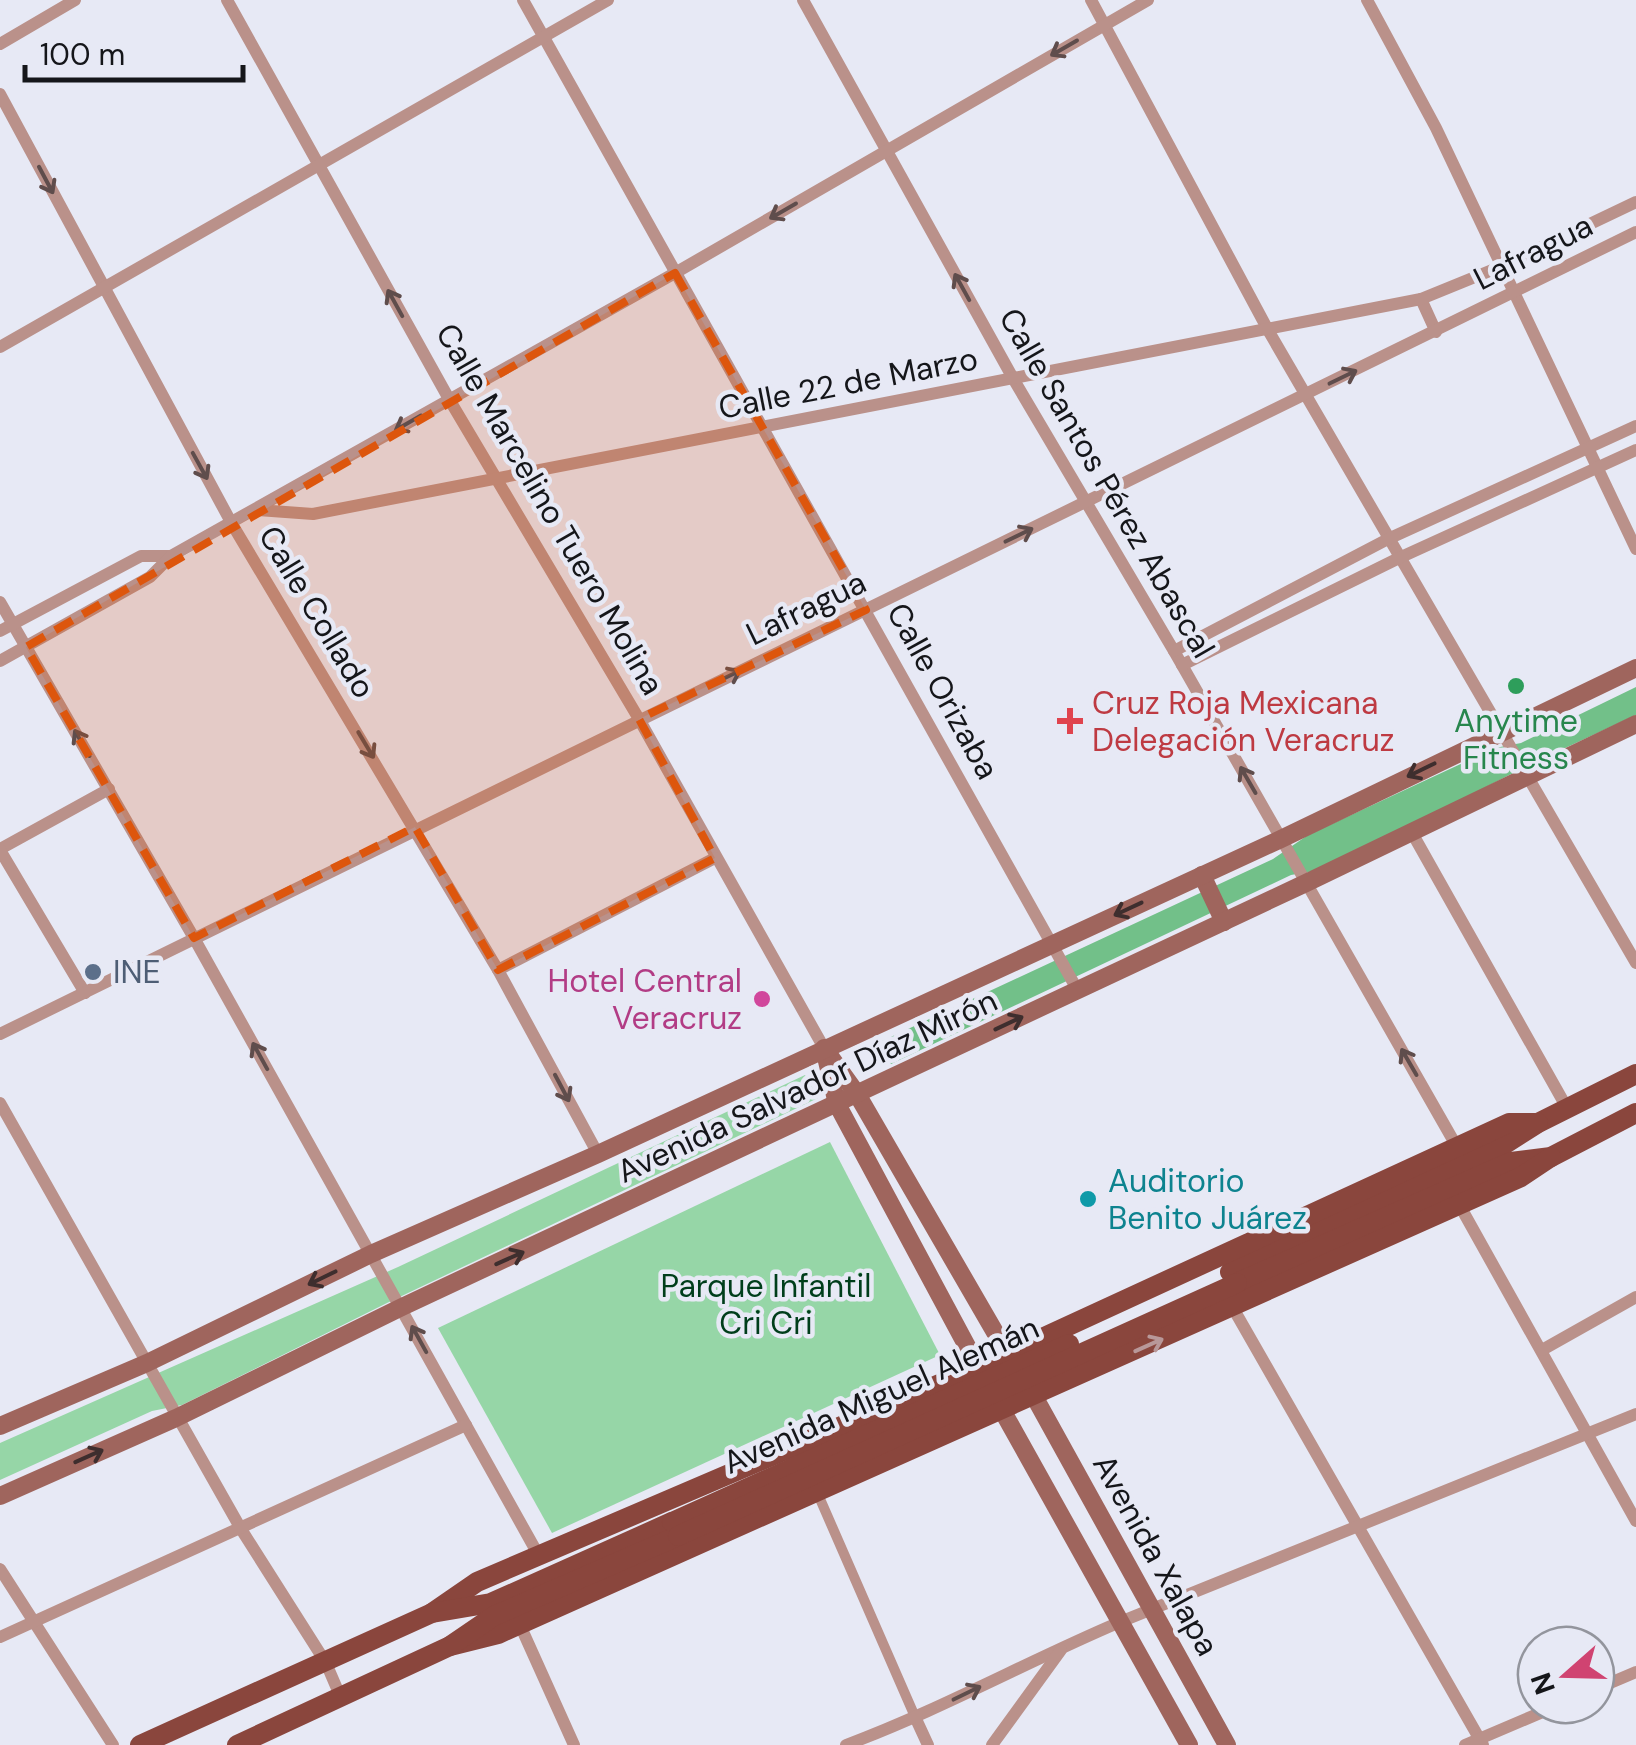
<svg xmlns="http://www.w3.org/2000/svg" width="1636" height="1745" viewBox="0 0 1636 1745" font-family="'DM Sans',sans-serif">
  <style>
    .green { fill: #96d6a7 }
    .forest { fill: #72c089 }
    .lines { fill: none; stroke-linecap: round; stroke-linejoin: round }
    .pedestrian { stroke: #ba918a; stroke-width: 10 }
    .minor { stroke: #ba918a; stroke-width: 12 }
    .secondary { stroke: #9f655d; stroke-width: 18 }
    .primary { stroke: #8a463d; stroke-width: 20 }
    .primary-bridge { stroke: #8a463d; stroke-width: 20 }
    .oneway { stroke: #5f4d4c }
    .oneway2 { stroke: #3e2e2e }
    .oneway3 { stroke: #b89899 }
    .marked { fill: #dd560d; fill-opacity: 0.2; stroke: #dd560d; stroke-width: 8; stroke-dasharray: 20 12; stroke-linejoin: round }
    .leisure-dot { fill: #2e9e5b; stroke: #e7e9f5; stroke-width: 4 }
    .health-dot { fill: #e0444e; stroke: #e7e9f5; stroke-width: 4 }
    .service-dot { fill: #5c6f8a; stroke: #e7e9f5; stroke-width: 4 }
    .hotel-dot { fill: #d1479c; stroke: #e7e9f5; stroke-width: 4 }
    .culture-dot { fill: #0f9aa8; stroke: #e7e9f5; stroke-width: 4 }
    .labels { text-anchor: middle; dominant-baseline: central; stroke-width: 9; stroke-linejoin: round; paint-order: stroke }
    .street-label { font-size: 32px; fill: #15161a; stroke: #e7e9f5 }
    .health-label { font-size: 32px; fill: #be3a42; stroke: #e7e9f5; text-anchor: start }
    .leisure-label { font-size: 32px; fill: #27864d; stroke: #e7e9f5 }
    .service-label { font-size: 32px; fill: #4e5e75; stroke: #e7e9f5; text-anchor: start }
    .hotel-label { font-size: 32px; fill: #b23c85; stroke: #e7e9f5; text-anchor: end }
    .culture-label { font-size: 32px; fill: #0d838f; stroke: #e7e9f5; text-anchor: start }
    .park-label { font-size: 32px; fill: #003e1b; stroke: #e7e9f5 }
  </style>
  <rect width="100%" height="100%" fill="#e7e9f5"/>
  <g class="green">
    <polygon points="805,1075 818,1098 387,1303 182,1405 152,1411 0,1480 0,1443 398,1267"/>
    <polygon points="830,1142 940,1355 552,1533 438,1328"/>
  </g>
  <polygon class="forest" points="1636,687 1636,715 1533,763 1325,869 1291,875 891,1064 880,1042 1273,859 1308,835 1495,748 1521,743"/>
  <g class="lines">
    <polyline class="pedestrian" points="817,1492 916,1719"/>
    <g class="minor">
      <polyline points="227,0 449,399 639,719 824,1048"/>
      <polyline points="523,0 1078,991"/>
      <polyline points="803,0 1014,380 1174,651 1457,1147"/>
      <polyline points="1091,0 1268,330 1636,963"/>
      <polyline points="1367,0 1436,128 1636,549"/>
      <polyline points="0,44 75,0"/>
      <polyline points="0,94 232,524 498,970 598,1154"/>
      <polyline points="1421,299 1436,332"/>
      <polyline points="0,347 608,0"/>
      <polyline points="258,510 313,514 1421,299 1502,266 1636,202"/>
      <polyline points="0,602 194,938 539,1556"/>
      <polyline points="0,631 141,556 171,556"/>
      <polyline points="1174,651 1388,539 1636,426"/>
      <polyline points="0,661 150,577 171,556 675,273 1148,0"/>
      <polyline points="1182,665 1399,558 1636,450"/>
      <polyline points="1411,831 1567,1108"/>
      <polyline points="0,849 109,789"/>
      <polyline points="0,850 85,993"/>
      <polyline points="498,970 715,858"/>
      <polyline points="0,1034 1636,232"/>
      <polyline points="0,1103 241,1529 326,1663 341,1698"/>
      <polyline points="1460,1206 1636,1521"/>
      <polyline points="1233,1308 1483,1745"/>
      <polyline points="1542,1350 1636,1297"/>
      <polyline points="0,1569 113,1745"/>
      <polyline points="520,1625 574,1745"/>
      <polyline points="0,1637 466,1425"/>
      <polyline points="1596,1689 1636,1672"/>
      <polyline points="916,1719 928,1745"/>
      <path d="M 846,1745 C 940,1710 1028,1661 1120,1622 L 1636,1414"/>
      <polyline points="992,1745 1061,1650"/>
      <polyline points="1465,1745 1559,1705"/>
    </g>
    <g class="secondary">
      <polyline points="1202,875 1224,922"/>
      <polyline points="824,1048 857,1094 1014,1365"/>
      <polyline points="826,1057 837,1104 984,1378"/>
      <polyline points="1029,1387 1227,1745"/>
      <polyline points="997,1401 1189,1745"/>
      <polyline points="0,1426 147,1363 371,1254 598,1154 1281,839 1636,668"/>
      <polyline points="0,1496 176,1418 402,1307 1306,883 1636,724"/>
    </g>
    <g class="primary">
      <polyline points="1230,1272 1505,1144 1538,1123 1636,1074"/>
      <polyline points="1239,1282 1511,1162 1551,1157 1636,1113"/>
      <polyline points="432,1613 477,1582 977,1368 1509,1123 1538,1123"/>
      <polyline points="450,1646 498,1634 1521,1177 1551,1157"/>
      <polyline points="140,1745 432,1613 491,1603 672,1522"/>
      <polyline points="237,1745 450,1646 494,1616 678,1536"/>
    </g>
    <g class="primary-bridge">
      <polyline points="672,1522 1069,1344"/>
      <polyline points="678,1536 1237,1283"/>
    </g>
  </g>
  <defs><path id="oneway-shaft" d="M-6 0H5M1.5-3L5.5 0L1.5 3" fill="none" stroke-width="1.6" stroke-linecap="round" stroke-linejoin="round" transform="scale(2.5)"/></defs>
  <g class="oneway">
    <use href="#oneway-shaft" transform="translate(1064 48) rotate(150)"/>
    <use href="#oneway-shaft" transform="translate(46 180) rotate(62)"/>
    <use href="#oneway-shaft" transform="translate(783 211) rotate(150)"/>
    <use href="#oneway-shaft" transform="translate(962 287) rotate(-119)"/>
    <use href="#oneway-shaft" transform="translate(395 303) rotate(-119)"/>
    <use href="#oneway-shaft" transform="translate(1343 377) rotate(-26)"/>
    <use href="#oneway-shaft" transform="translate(408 423) rotate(150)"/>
    <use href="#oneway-shaft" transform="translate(200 466) rotate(61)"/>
    <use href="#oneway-shaft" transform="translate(1019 535) rotate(-26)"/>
    <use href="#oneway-shaft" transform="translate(727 677) rotate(-26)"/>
    <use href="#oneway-shaft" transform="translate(82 743) rotate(-120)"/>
    <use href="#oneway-shaft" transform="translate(366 745) rotate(59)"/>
    <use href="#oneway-shaft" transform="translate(1248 780) rotate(-120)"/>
    <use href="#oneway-shaft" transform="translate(260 1056) rotate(-119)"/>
    <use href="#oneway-shaft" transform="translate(1409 1062) rotate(-120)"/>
    <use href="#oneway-shaft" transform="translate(562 1088) rotate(62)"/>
    <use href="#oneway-shaft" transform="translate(419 1339) rotate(-119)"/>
    <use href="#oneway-shaft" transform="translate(967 1693) rotate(-26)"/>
  </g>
  <g class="oneway2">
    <use href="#oneway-shaft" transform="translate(1421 770) rotate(154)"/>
    <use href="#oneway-shaft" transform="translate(1128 909) rotate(155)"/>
    <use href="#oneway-shaft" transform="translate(1009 1023) rotate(-25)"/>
    <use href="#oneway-shaft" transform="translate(510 1258) rotate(-24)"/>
    <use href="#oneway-shaft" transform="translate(322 1278) rotate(154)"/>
    <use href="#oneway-shaft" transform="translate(89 1456) rotate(-24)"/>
  </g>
  <use class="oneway3" href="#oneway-shaft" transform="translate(1149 1345) rotate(-24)"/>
  <path class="marked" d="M 675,273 L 866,610 L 639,719 L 715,858 L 498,970 L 415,827 L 194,938 L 26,647 Z"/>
  <circle class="leisure-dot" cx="1516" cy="686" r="10"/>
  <path class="health-dot" d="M1065 706h10v10h10v10h-10v10h-10v-10h-10v-10h10z"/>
  <circle class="service-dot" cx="93" cy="972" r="10"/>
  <circle class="hotel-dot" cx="762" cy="999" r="10"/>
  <circle class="culture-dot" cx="1088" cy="1199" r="10"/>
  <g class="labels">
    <g class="street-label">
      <text transform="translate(1533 252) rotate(-27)">Lafragua</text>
      <text transform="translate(848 383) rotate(-11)">Calle 22 de Marzo</text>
      <text transform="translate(1107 483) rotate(60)">Calle Santos Pérez Abascal</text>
      <text transform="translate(550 509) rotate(60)">Calle Marcelino Tuero Molina</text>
      <text transform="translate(806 608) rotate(-26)">Lafragua</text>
      <text transform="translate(317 612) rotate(59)">Calle Collado</text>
      <text transform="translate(943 691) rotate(61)">Calle Orizaba</text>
      <text transform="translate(807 1086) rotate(-25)">Avenida Salvador Díaz Mirón</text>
      <text transform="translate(881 1395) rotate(-24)">Avenida Miguel Alemán</text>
      <text transform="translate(1156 1555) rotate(61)">Avenida Xalapa</text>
    </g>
    <g class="health-label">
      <text x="1092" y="703">Cruz Roja Mexicana<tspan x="1092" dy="37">Delegación Veracruz</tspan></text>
    </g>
    <g class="leisure-label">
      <text x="1516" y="721">Anytime<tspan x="1516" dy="37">Fitness</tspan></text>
    </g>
    <g class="service-label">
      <text x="113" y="972">INE</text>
    </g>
    <g class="hotel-label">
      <text x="742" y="981">Hotel Central<tspan x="742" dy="37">Veracruz</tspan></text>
    </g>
    <g class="culture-label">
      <text x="1108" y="1181">Auditorio<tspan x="1108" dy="37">Benito Juárez</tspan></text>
    </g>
    <g class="park-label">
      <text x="766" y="1286">Parque Infantil<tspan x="766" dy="37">Cri Cri</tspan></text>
    </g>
  </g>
  <g transform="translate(1566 1675) rotate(250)"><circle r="48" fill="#e7e9f5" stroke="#93959d" stroke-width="2.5"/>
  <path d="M0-8L18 38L0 25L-18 38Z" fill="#d04371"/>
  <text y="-15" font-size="28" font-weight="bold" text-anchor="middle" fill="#15161a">N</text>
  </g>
  <path d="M25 65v15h218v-15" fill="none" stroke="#15161a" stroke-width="5"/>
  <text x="40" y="65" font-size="30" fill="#15161a" stroke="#e7e9f5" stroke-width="8" paint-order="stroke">100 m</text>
</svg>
